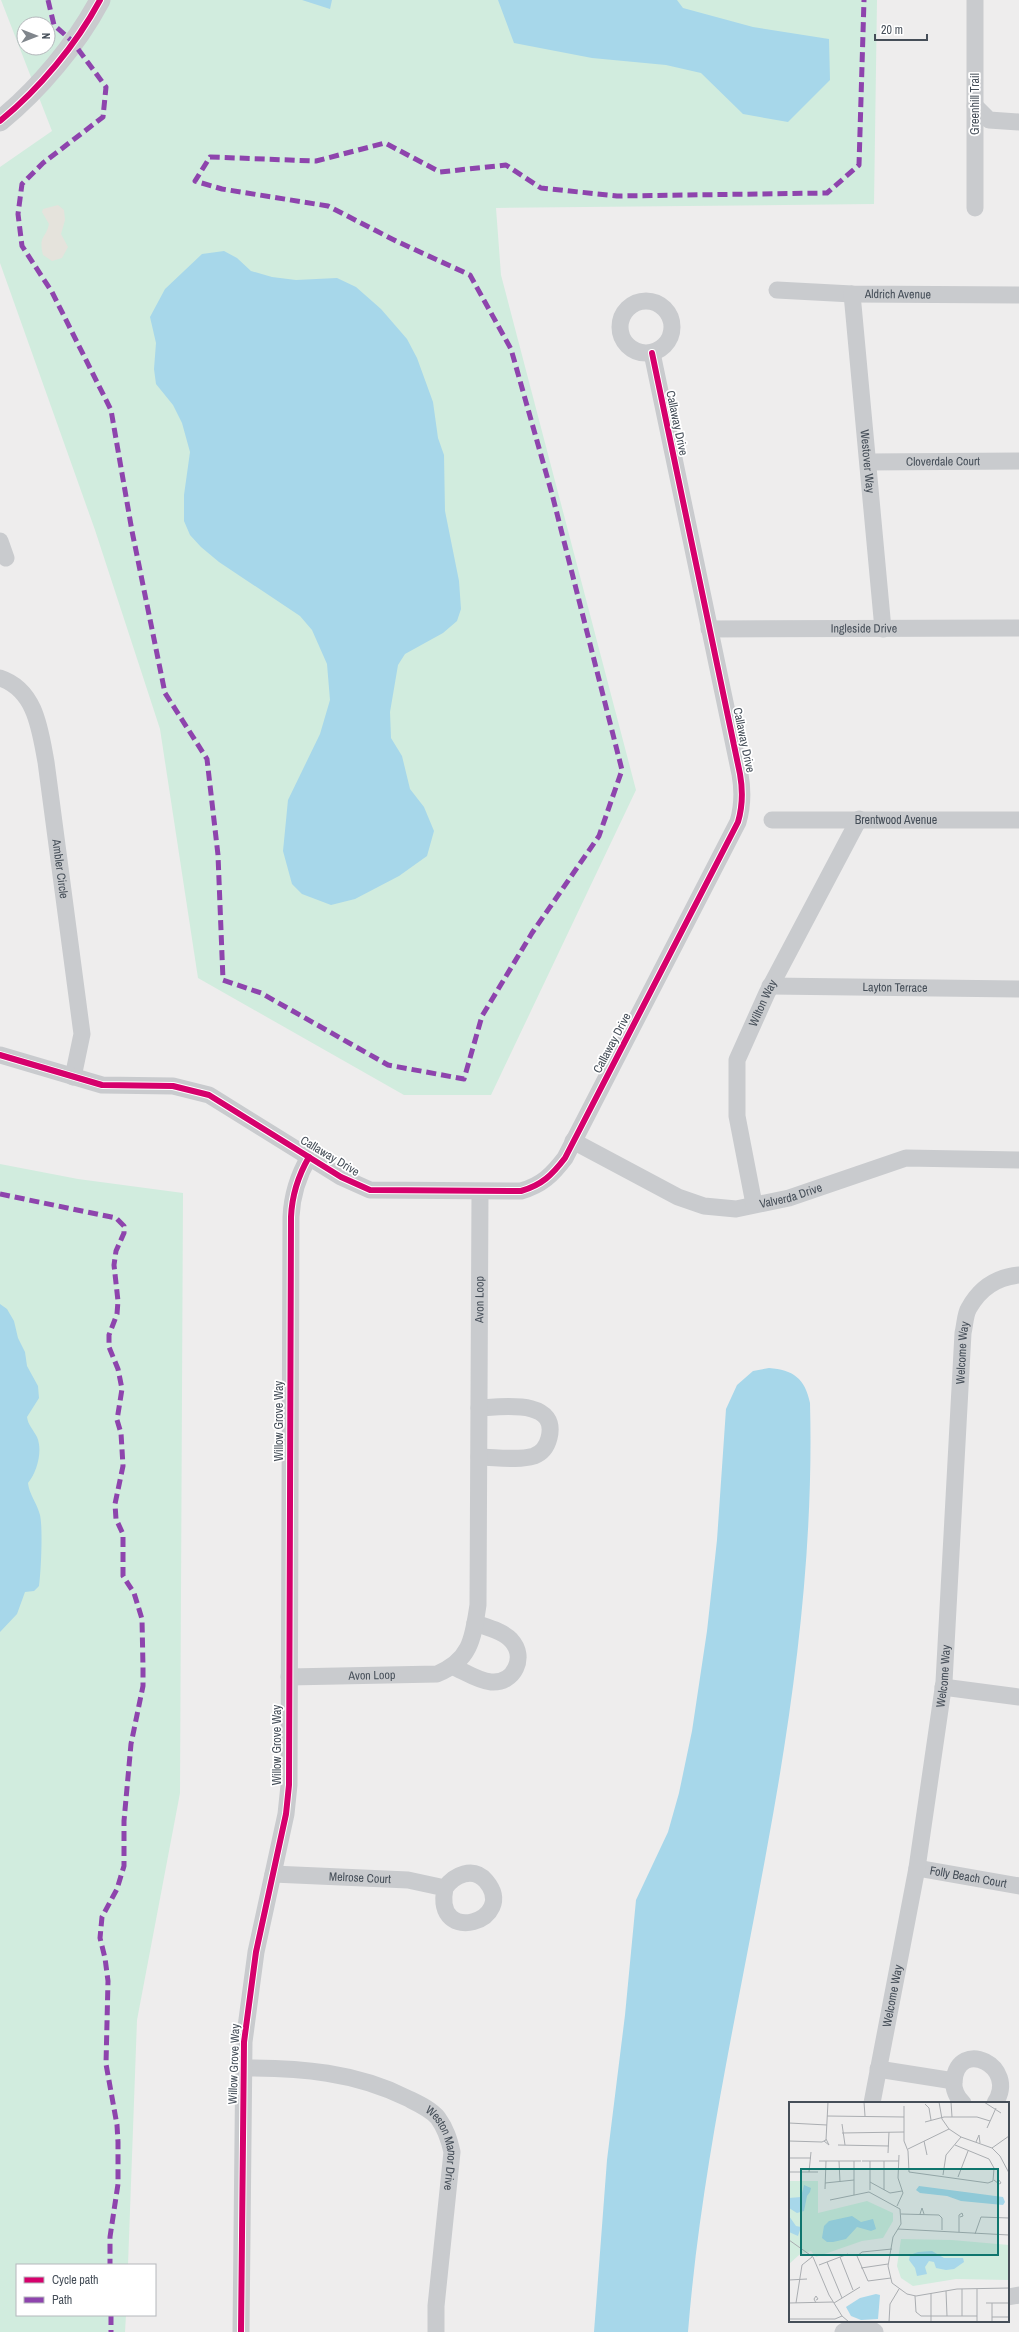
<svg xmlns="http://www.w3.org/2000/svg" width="1019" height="2332" viewBox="0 0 1019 2332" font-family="'Archivo Narrow',sans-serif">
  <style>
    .green { fill: #d1ecde; fill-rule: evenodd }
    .sand { fill: #e5e3dc }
    .water { fill: #a7d7ea }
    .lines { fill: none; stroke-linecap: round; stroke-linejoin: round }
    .minor { stroke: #c9cbce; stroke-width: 17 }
    .tertiary { stroke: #c9cbce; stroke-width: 21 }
    .quiet { stroke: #8e44ad; stroke-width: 5; stroke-dasharray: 10 5; stroke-linecap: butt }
    .cycleway-casing { stroke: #fff; stroke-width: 8 }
    .cycleway { stroke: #d6006c; stroke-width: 6 }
    .labels { text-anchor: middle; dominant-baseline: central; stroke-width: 3.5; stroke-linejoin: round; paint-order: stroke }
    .street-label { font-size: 12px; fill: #454e58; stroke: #fff }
    .inset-road { fill: none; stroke: #aaadb1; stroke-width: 1 }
    .view { fill: #0f766e; fill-opacity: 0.15; stroke: #0f766e; stroke-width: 2 }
    .inset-edge { fill: none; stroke: #454e58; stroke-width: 2 }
  </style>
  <rect width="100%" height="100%" fill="#eeeded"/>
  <g class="green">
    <path d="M 1,0 L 877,0 L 874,204 L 496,208 L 501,275 L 636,790 L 491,1095 L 404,1095 L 198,978 L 160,729 L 95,530 L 0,263 L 0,167 L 52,131 ZM 24,24 L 48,24 L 48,48 L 24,48 Z"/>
    <polygon points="0,1164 78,1179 183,1193 180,1793 137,2020 128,2265 17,2265 17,2315 126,2315 125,2332 0,2332"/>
  </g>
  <path class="sand" d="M 58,205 L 64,210 L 65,220 L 61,234 L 68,247 L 62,258 L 52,261 L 43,255 C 38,235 46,239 49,224 L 42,212 L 43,209 Z"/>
  <g class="water">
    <polygon points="302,0 332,0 330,9"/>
    <polygon points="498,0 677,0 683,8 753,27 829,39 830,80 788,122 743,114 701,73 666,65 592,58 514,43"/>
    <polygon points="224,251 237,258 251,271 272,277 296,280 337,278 356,287 381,309 407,339 417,358 433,402 438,438 444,455 445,511 459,581 461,609 457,621 443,633 405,654 398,665 390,712 391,738 402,756 410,789 424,807 434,831 427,856 399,876 355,899 331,905 302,894 292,884 283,851 288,800 320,734 330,700 327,664 312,630 300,616 219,562 201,547 190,535 184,521 184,495 190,452 182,423 173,405 156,384 154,369 156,343 150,317 165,289 202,254"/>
    <path d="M 0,1304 L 7,1309 L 14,1321 L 18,1338 L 25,1352 L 27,1366 L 38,1386 L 39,1398 L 27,1417 C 28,1425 33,1429 37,1437 C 43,1451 37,1472 28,1483 C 29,1494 37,1503 40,1515 C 43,1528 41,1572 39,1586 L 34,1591 L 25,1592 L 17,1614 L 0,1632 Z"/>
    <path d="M 769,1368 C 793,1370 805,1378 810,1403 C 814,1552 794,1702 767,1848 C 738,2009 701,2169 688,2332 L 594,2332 L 607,2160 L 625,2015 L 636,1900 L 668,1832 L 679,1793 L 692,1731 L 707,1631 L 717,1540 L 726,1409 L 737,1385 L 753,1371 Z"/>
  </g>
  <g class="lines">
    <g class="minor">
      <polyline points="975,0 975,208"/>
      <polyline points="975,106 989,120 1019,122"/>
      <path id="s1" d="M 777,290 L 852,294 L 1019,295"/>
      <path id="s2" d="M 852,294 L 883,629"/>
      <circle cx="646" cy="327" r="26"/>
      <path id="s3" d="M 868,462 L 1019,461"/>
      <polyline points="0,541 6,558"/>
      <path id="s4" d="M 709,629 L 1019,628"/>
      <path id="s5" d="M 0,678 C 36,690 40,730 46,762 L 82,1034 L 73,1077"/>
      <path id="s6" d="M 772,820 L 1019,820"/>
      <path id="s7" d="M 770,986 L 1019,989"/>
      <path d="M 0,1055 L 102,1085 L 173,1086 L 209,1095 L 341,1177 L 370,1190 L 521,1191 C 542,1185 552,1175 565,1158 L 738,822 C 743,805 743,791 740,774 L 652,353"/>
      <path id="s8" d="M 573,1141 L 678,1197 L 704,1206 L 736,1209 L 789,1198 L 906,1158 L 1019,1160"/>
      <path id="s9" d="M 754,1204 L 737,1116 L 737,1060 L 767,993 L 859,819"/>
      <path d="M 479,1457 C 495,1457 518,1461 534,1456 C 542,1453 547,1446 549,1438 C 559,1398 501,1407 479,1408"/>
      <path d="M 454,1667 C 465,1672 479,1681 491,1682 C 514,1684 527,1657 511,1640 C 503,1631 486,1627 475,1623"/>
      <path id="s10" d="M 289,1677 L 437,1674 C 471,1660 473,1638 478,1605 L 480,1192"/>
      <polyline points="943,1687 1019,1697"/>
      <path id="s11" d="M 917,1868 L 1019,1886"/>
      <path id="s12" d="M 273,1874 L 408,1880 L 445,1888 C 454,1875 473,1866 486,1881 C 519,1920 433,1948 445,1888"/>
      <path id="s13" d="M 244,2068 C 301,2068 355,2072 407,2098 C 417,2103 431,2109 438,2118 C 446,2129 449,2139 452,2152 L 436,2306 L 436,2332"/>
      <polyline points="878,2069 954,2081"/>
      <path id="s14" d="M 872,2103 L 917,1868 L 944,1682 L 963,1333 C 965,1325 965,1314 969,1308 C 980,1288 997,1277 1019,1275"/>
      <path d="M 963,2103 C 957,2098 953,2089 954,2081 C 958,2037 1019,2066 995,2103"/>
      <polyline points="1008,2297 1019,2295"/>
      <path d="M 241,2332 L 244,2042 L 256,1952 L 286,1814 L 289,1785 L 291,1217 C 292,1194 298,1176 309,1157"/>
      <path d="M 843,2332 C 853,2325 865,2324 875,2332"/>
    </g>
    <path class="tertiary" d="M 0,121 C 39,89 76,45 100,0"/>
    <g class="quiet">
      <polyline points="48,0 54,25 72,41 106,87 103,117 43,163 22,184 18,214 22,246 52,292 111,410 132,531 165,693 207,759 218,855 223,980 261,993 388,1065 464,1079 482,1016 532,933 599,836 622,770 552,494 511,349 470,275 396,241 328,206 222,189 195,181 210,157 316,161 385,143 440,172 506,165 541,188 617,196 827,193 859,165 864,0"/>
      <polyline points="0,1194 116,1218 124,1226 124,1233 116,1251 114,1265 118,1301 117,1314 109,1335 109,1347 118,1369 122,1389 117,1420 121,1433 123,1466 115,1504 116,1519 123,1534 123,1576 134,1593 142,1619 143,1668 143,1686 131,1744 124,1821 124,1866 117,1889 102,1917 100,1938 105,1958 108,1981 106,2064 117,2125 118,2142 118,2184 110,2237 110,2265"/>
      <polyline points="111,2315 111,2332"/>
    </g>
    <defs>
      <g id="cycleway">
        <path d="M 0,121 C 39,89 76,45 100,0"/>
        <path d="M 0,1055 L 102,1085 L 173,1086 L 209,1095 L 341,1177 L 370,1190 L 521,1191 C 542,1185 552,1175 565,1158 L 738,822 C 743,805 743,791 740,774 L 652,353"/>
        <path d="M 241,2332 L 244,2042 L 256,1952 L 286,1814 L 289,1785 L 291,1217 C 292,1194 298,1176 309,1157"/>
      </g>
    </defs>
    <use href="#cycleway" class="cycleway-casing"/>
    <use href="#cycleway" class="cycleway"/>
  </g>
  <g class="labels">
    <g class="street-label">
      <text transform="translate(975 104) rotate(-90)">Greenhill Trail</text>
      <text stroke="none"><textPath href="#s1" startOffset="121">Aldrich Avenue</textPath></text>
      <text transform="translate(677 423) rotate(78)">Callaway Drive</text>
      <text stroke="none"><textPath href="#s2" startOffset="168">Westover Way</textPath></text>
      <text stroke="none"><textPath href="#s3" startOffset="75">Cloverdale Court</textPath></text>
      <text stroke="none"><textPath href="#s4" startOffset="155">Ingleside Drive</textPath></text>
      <text transform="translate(744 740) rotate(78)">Callaway Drive</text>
      <text stroke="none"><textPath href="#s6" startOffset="124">Brentwood Avenue</textPath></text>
      <text stroke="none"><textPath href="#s5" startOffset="209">Ambler Circle</textPath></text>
      <text stroke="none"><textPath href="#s7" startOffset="125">Layton Terrace</textPath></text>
      <text stroke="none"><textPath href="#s9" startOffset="208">Wilton Way</textPath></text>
      <text transform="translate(612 1043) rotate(-62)">Callaway Drive</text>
      <text transform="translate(330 1156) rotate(31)">Callaway Drive</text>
      <text stroke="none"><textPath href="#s8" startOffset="235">Valverda Drive</textPath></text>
      <text stroke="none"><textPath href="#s10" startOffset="539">Avon Loop</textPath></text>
      <text stroke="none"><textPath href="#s14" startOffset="757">Welcome Way</textPath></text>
      <text transform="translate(279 1421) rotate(-90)">Willow Grove Way</text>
      <text stroke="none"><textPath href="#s10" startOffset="83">Avon Loop</textPath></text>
      <text stroke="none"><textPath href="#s14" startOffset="433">Welcome Way</textPath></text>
      <text transform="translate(277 1745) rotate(-90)">Willow Grove Way</text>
      <text stroke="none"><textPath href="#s11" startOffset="52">Folly Beach Court</textPath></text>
      <text stroke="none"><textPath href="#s12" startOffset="87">Melrose Court</textPath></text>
      <text stroke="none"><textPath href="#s14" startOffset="109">Welcome Way</textPath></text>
      <text transform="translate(234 2064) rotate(-88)">Willow Grove Way</text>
      <text stroke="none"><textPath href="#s13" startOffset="235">Weston Manor Drive</textPath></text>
    </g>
  </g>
  <g transform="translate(789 2102)">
    <rect width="220" height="220" fill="#eeeded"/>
    <path d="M 0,79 L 29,79 L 29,111 L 78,99 L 104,111 L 104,119 L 94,136 L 73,139 L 27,155 L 22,149 L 10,153 L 0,162 ZM 112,137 L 163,138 L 220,143 L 220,178 L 167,177 L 124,184 L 112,176 L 108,164 Z" fill="#d1ecde"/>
    <path d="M 15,83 L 22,86 L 21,90 L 18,94 L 15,109 L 8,111 L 0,106 L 0,96 L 12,95 ZM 130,84 L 214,95 L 216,100 L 214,103 L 172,99 L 158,94 L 131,91 L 127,88 ZM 0,114 L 7,124 L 12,125 L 9,134 L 0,130 ZM 63,114 L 72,120 L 84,117 L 87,127 L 82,129 L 68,125 L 57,137 L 44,140 L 38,140 L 33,136 L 35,124 L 40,119 ZM 143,149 L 155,156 L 174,156 L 175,160 L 165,167 L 157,168 L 147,166 L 145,160 L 140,159 L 136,165 L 138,172 L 128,174 L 126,166 L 120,158 L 121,153 L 129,150 ZM 87,192 L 91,193 L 89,217 L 72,218 L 62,214 L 57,205 L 60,203 L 71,196 Z" fill="#a7d7ea"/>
    <path class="inset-road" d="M 75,0 L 76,14M 150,0 L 153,17 L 160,27 L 172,35 L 203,46 L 211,54 L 220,71M 162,0 L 163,15M 195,0 L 212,11M 136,2 L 140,6 L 142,18M 115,4 L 115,39 L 119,49 L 120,70 L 199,81 L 204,79 L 205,66 L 200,57 L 166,43M 38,14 L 115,15M 136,20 L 155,15 L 188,15 L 201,19M 0,21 L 38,23M 53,22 L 56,43M 198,26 L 207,6M 53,31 L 115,30M 0,39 L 33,40 L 37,38 L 39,0M 35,39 L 40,43 L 37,37M 135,39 L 138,53M 187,40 L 190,33 L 191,41M 49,43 L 100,44M 203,46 L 220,34M 119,47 L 160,27M 99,51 L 100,30M 0,56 L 22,56M 30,59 L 72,59M 50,59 L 51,80M 65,59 L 65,93M 73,59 L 110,59M 0,70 L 29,70M 20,70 L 22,50M 154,73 L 157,53 L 172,35M 169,75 L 179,49M 205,78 L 210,82 L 212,81 L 210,78 L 208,80M 81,80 L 101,91 L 113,89M 36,81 L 65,78M 36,87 L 37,59M 81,88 L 81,59M 95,88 L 95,59M 41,98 L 80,90 L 111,107 L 112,122 L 104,135 L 99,164 L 103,181 L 118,192 L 127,194 L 168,187 L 220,186M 108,104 L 114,91 L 109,76 L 110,53M 112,112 L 150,113 L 153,116 L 153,128M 131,112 L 133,106 L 135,112M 109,127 L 220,133M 170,130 L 170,113 L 173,111 L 174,114 L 171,115M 186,132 L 192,115 L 220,116M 0,138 L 24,155 L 40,193 L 53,214 L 60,220M 51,155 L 64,188M 38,160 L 53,196M 30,163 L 59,152M 72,166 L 99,162M 102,176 L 79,179 L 68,154 L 73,150 L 103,147M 0,178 L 18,177M 173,187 L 173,214M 188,187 L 188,220M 157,189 L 158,214M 142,191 L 142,220M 126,194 L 127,210 L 132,214 L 188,214M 0,201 L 44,200M 7,201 L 13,163 L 23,155M 27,201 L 25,197 L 27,194 L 29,197 L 27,198M 45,201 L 71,185M 197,201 L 220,201M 203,201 L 203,220M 203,215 L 220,215M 0,217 L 46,217 L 53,214M 100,220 L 101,202 L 110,187"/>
    <path class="view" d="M 12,67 L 209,67 L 209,153 L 12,153 Z"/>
    <rect width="220" height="220" class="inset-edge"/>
  </g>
  <rect x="16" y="2264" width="140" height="52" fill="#ffffff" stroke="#b5b8bc"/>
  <rect x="24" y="2277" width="20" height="6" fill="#d6006c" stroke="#b5b8bc"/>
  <text x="52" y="2284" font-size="12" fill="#454e58">Cycle path</text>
  <rect x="24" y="2297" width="20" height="6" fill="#8e44ad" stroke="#b5b8bc"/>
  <text x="52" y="2304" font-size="12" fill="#454e58">Path</text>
  <g transform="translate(36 36) rotate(90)"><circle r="19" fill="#ffffff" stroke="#b5b8bc"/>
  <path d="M0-3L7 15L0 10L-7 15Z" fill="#80868c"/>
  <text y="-6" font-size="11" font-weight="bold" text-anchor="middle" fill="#454e58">N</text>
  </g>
  <path d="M875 34v6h52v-6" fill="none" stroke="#454e58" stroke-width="2"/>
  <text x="881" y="34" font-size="12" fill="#454e58" stroke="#ffffff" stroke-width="3" paint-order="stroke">20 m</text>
</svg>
